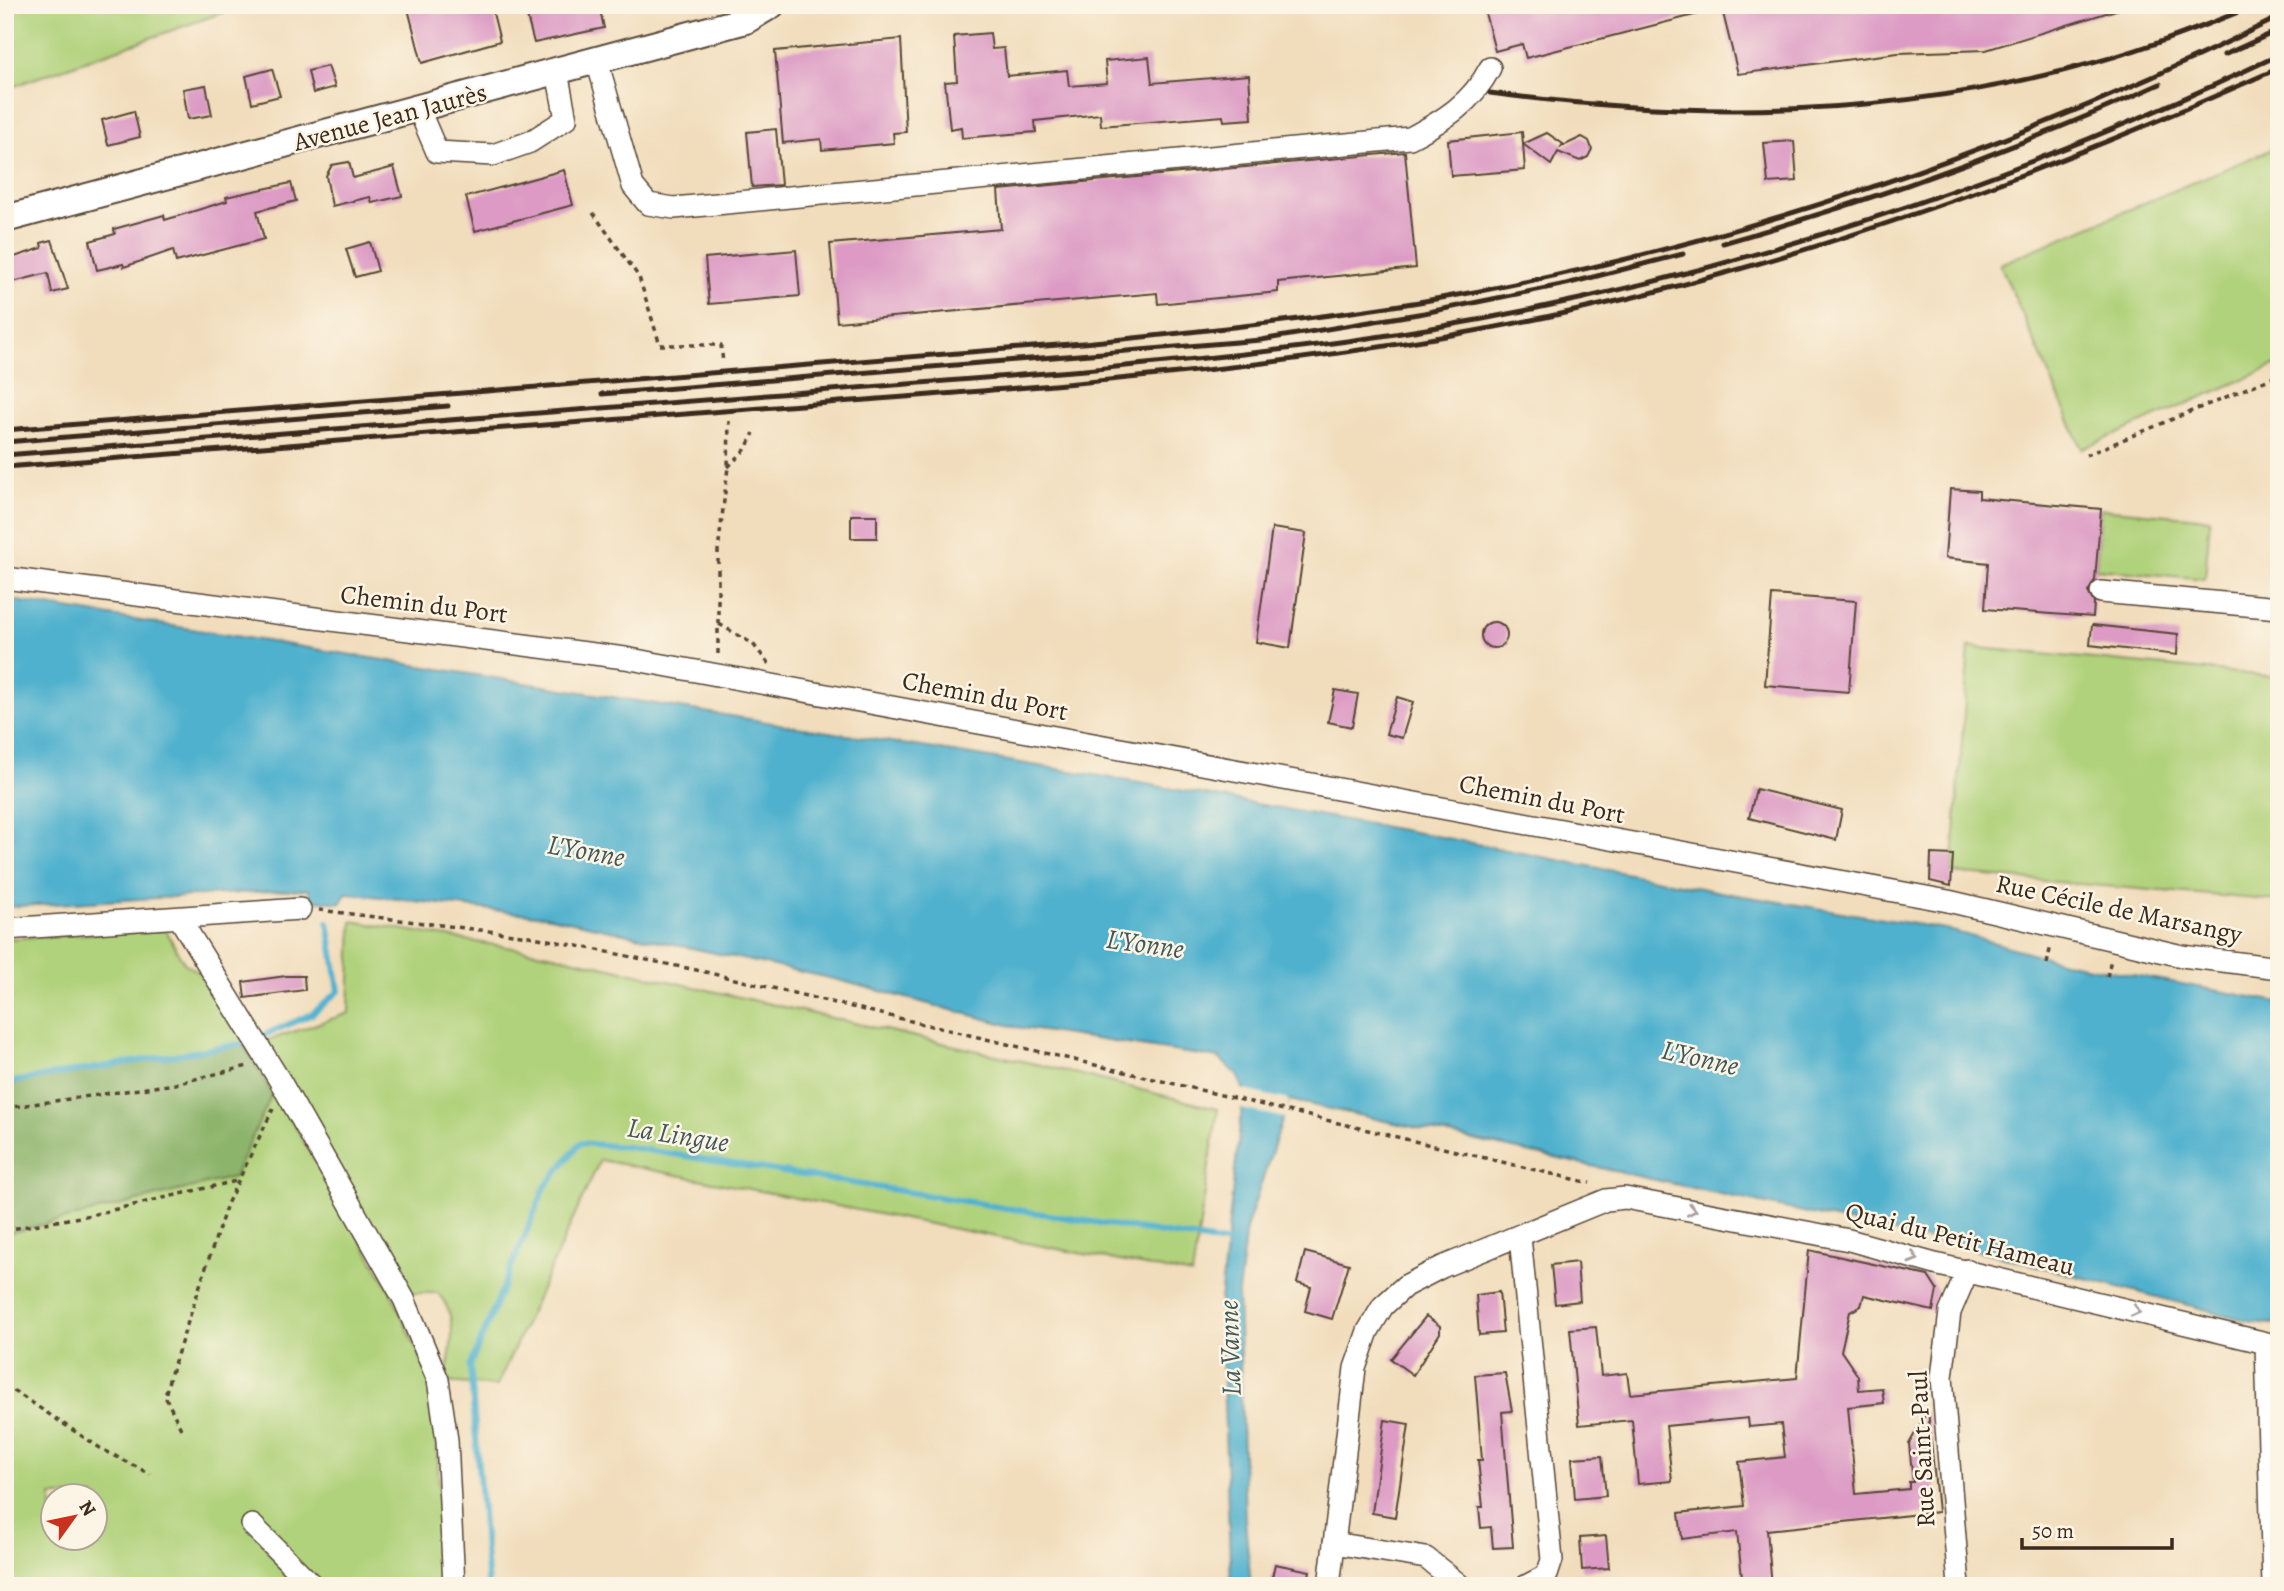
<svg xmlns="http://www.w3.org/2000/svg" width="2284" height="1591" viewBox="0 0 2284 1591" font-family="Alegreya,serif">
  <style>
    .green { fill: #b1d27b; stroke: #767e4c; stroke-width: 2; fill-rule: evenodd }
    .forest { fill: #8cb46b; stroke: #646f44; stroke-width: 2 }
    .water { fill: #4fb1ce; stroke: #456e76; stroke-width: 2 }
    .pier { fill: #f1ddbc }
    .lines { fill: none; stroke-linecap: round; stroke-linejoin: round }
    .stream { stroke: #4fb1ce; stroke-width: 6 }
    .building { fill: #dc9ac4 }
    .minor-casing { stroke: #564536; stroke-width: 24 }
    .major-casing { stroke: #564536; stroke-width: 30 }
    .path { stroke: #564536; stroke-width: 3.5; stroke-dasharray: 5 5; stroke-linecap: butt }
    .minor { stroke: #fff; stroke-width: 21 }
    .major { stroke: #fff; stroke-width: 26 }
    .rail { stroke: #3b2a1e; stroke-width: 5 }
    .oneway { stroke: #a79f9a }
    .labels { text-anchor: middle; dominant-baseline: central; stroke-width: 5; stroke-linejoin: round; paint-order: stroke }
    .street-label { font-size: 26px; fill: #3b2a1e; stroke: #fcf5e5 }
    .water-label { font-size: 28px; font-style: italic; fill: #42595c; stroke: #fcf5e5 }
  </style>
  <rect width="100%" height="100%" fill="#fcf5e5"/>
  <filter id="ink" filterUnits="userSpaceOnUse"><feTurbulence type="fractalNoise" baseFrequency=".0143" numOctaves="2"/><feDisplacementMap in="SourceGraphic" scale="14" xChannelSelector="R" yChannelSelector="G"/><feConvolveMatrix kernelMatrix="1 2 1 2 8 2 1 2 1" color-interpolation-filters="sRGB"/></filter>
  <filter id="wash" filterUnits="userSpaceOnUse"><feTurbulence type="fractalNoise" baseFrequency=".00686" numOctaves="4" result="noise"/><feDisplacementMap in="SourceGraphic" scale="28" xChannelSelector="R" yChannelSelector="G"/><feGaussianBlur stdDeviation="1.57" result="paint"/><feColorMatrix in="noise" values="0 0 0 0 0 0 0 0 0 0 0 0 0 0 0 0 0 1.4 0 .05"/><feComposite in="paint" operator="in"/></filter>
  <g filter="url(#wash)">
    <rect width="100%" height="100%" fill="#f1ddbc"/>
    <g class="green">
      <polygon points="5,5 228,5 230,10 5,89"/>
      <polygon points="2279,146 2279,364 2082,449 2000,264"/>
      <polygon points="2101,509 2210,519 2205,579 2096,569"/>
      <polygon points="1969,647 2279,677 2279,901 1952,873"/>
      <path d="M 352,921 L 549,954 L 1053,1068 L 1218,1109 L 1192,1275 L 600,1160 L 497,1386 L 445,1382 C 450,1351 461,1319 438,1293 L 414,1293 L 400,1284 L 260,1043 L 349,1013 Z"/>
      <path d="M 165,929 L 184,963 L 202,974 L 248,1045 L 390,1290 L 433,1385 L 445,1586 L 5,1586 L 5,1234 L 234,1177 L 244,1045 L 5,1085 L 5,939 ZM 52,1496 L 94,1496 L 94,1538 L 52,1538 Z"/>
    </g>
    <polygon class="forest" points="244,1045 272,1094 234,1177 5,1234 5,1085"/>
    <polygon class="water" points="5,599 1089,774 1436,836 1731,894 1945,929 2063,962 2279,1002 2279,1325 2253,1322 1981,1251 1289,1100 1246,1229 1238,1293 1245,1520 1251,1586 1231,1586 1220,1300 1244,1090 1238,1076 1219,1058 1016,1027 838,980 545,916 346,893 341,903 313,900 308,889 5,907"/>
    <polygon class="pier" points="1240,1089 1289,1100 1285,1118 1237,1108"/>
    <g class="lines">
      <g class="stream">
        <polyline points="260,1037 312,1014 339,991 328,922"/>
        <polyline points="5,1083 241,1044"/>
        <polyline points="488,1586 470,1366 545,1187 580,1143 628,1147 1230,1244"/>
      </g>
    </g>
    <g id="blocks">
      <g class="building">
        <polygon points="407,5 491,5 500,41 422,63"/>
        <polygon points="524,5 599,5 604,28 534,43"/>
        <polygon points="1483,5 1709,5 1710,11 1526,58 1522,44 1495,51"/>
        <polygon points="1721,5 2118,5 2119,9 1986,50 1898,53 1738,74"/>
        <polygon points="990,33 992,49 1004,48 1007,76 1067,70 1069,86 1107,83 1105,61 1149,57 1152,83 1249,75 1252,119 1224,121 1223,116 1101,126 1100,114 1035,121 1036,132 962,138 961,127 950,129 945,82 957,81 954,36"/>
        <polygon points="901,39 906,132 893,133 894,143 822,150 821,139 783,143 775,51"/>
        <polygon points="328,66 335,87 313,93 308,71"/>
        <polygon points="272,69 280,96 252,103 246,76"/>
        <polygon points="206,85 212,115 188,119 183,89"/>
        <polygon points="134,111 140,137 108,145 102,120"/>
        <polygon points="776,129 781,185 752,187 747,132"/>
        <polygon points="1522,132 1523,144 1547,133 1563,144 1561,147 1582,137 1589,141 1592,149 1588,157 1580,161 1558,152 1551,165 1523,144 1525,170 1451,176 1448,140"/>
        <polygon points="1794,141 1797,181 1768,183 1764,143"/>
        <polygon points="1405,152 1416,268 1278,282 1278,292 1158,304 1157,293 837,322 830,244 1001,229 998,190"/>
        <polygon points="349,162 353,178 394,167 402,196 372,203 370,197 332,206 326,176 332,165"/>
        <polygon points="564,170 573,205 475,231 466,197"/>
        <polygon points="291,183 296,201 257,211 264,239 176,262 173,250 124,267 123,264 97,270 90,241 115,234 114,229 164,215 165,220 227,201 226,197"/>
        <polygon points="52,240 68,289 52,293 48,273 5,284 5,260 42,248 41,243"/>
        <polygon points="370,242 378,271 355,277 346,249"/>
        <polygon points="796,250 800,296 709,304 705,258"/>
        <polygon points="1950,489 1979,491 1979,498 2101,509 2095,580 2088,592 2094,603 2093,617 1985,609 1988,563 1945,558"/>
        <rect x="851" y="515" width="26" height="23"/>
        <polygon points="1272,528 1306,533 1290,648 1256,642"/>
        <polygon points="1772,595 1856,601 1849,692 1765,685"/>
        <circle cx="1494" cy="635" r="13"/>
        <polygon points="2092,625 2178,634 2177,655 2090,645"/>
        <polygon points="1335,690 1358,694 1352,727 1328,722"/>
        <polygon points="1397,697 1413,702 1402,738 1386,734"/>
        <polygon points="1756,789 1842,810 1836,840 1749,818"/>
        <polygon points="1931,854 1953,855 1951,886 1930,881"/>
        <polygon points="286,976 304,976 305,990 245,998 243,982"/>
        <polygon points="1809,1250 1928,1276 1937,1290 1933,1311 1864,1295 1861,1306 1850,1312 1841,1351 1858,1376 1859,1390 1882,1388 1884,1403 1848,1407 1856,1494 1909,1489 1909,1482 1913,1482 1909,1444 1928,1410 1938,1512 1767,1530 1772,1586 1743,1586 1737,1532 1682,1539 1679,1513 1744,1506 1739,1462 1785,1457 1781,1424 1749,1427 1748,1418 1666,1426 1672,1481 1638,1484 1632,1420 1579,1425 1570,1329 1596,1327 1601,1376 1627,1373 1630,1394 1797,1378"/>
        <polygon points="1305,1252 1349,1264 1332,1319 1305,1311 1311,1287 1297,1283"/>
        <polygon points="1577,1262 1580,1301 1555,1304 1551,1265"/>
        <polygon points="1499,1292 1503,1333 1479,1335 1476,1295"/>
        <polygon points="1426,1316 1440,1326 1440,1333 1413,1375 1391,1359"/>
        <polygon points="1505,1373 1512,1411 1502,1412 1513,1547 1493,1548 1491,1527 1481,1528 1479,1507 1483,1507 1478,1460 1482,1460 1475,1375"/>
        <polygon points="1385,1420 1409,1424 1395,1517 1372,1513"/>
        <polygon points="1602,1456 1606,1496 1575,1499 1572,1458"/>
        <polygon points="1606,1536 1609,1568 1582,1570 1580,1538"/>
        <polygon points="1275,1564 1310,1571 1307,1586 1270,1586"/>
      </g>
    </g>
  </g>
  <g filter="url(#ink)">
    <use href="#blocks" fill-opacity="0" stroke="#564536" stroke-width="2"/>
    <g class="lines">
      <defs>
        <g id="minor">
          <path d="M 597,61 L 633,186 L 648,204 L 674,208 L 1410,138 C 1444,120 1472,103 1490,68"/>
          <polyline points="419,110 437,152 493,155 530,142 566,119 557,72"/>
          <polyline points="5,578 625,658 1948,901 2182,956 2279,968"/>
          <polyline points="2101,592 2279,608"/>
          <polyline points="180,919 280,1081 404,1299 438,1380 447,1440 454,1586"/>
          <polyline points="5,929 300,909"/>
          <polyline points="1520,1237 1552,1560 1547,1575 1526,1586"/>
          <polyline points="2266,1344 2273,1586"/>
          <polyline points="252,1525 313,1586"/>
          <polyline points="1334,1543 1426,1558 1461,1586"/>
          <polyline points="1329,1586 1355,1368 1368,1331 1383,1306 1405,1286 1442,1267 1606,1200 1625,1198 1849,1240 1935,1264 2279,1346"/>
          <polyline points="1959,1586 1942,1377 1950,1312 1968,1270"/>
        </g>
        <polyline id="major" points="5,219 746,20 771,5"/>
      </defs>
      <use href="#minor" class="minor-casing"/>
      <use href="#major" class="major-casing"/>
      <g class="path">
        <polyline points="593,213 639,277 660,345 721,345 723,363"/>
        <polyline points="2086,455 2279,375"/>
        <polyline points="728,467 745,450 754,433"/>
        <polyline points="719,624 753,644 769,664"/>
        <polyline points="718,654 718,551 728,467 729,421"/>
        <polyline points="319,910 529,936 701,971 1590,1183"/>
        <polyline points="2047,964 2051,945"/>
        <polyline points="2107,977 2111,959"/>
        <polyline points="5,1108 175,1084 248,1066"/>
        <polyline points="5,1230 91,1215 236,1181"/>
        <polyline points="5,1385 100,1448 150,1474"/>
        <polyline points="181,1429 165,1396 170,1376 227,1204 273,1109"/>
      </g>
      <use href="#minor" class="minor"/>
      <use href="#major" class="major"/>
      <g class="rail">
        <polyline points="2224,55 2279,30"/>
        <path d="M 1490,93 C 1691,120 1900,118 2096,62 C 2151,47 2204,26 2256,5"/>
        <path d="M 1723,243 C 1872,201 2019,148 2160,84"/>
        <polyline points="602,394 1261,340 1424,313 1566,284 1683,254"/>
        <path d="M 5,430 L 1083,343 C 1195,332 1307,320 1419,302 C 1716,252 2009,152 2279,17"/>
        <polyline points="5,442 448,406"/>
        <path d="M 5,455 L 1085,370 C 1199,359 1313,348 1426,329 C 1720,280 2010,183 2279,55"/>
        <path d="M 5,467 C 258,449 510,428 762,408 C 1034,387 1307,370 1574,311 C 1818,257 2051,170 2279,68"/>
      </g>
    </g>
    <defs><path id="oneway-chevron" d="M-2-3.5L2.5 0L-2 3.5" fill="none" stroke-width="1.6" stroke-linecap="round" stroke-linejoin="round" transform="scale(1.75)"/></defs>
    <g class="oneway">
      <use href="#oneway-chevron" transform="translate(1692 1210) rotate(11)"/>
      <use href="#oneway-chevron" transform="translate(1914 1258) rotate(16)"/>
      <use href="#oneway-chevron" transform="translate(2136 1311) rotate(14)"/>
    </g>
  </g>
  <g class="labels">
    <g class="street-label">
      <text transform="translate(390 117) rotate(-15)">Avenue Jean Jaurès</text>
      <text transform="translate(424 604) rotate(7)">Chemin du Port</text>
      <text transform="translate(985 696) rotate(11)">Chemin du Port</text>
      <text transform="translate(1542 799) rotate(11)">Chemin du Port</text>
      <text transform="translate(2119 909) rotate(12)">Rue Cécile de Marsangy</text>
      <text transform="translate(1960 1239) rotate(14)">Quai du Petit Hameau</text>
      <text transform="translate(1922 1449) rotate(-93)">Rue Saint-Paul</text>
    </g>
    <g class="water-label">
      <text transform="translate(586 851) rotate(10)">L'Yonne</text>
      <text transform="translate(1145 944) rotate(8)">L'Yonne</text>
      <text transform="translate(1700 1058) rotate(13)">L'Yonne</text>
      <text transform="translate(678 1135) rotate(9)">La Lingue</text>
      <text transform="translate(1230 1348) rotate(-92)">La Vanne</text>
    </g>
  </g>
  <rect width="2284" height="1591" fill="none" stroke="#fcf5e5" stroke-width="28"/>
  <g transform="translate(74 1517) rotate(57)"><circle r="33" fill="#fcf5e5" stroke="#afa495" stroke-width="2"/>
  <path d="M0-5L12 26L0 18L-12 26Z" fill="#c8321e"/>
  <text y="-10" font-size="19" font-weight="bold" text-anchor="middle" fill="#3b2a1e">N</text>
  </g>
  <path d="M2022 1538v10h150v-10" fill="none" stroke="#3b2a1e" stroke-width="3.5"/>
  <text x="2032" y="1538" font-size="21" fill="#3b2a1e" stroke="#fcf5e5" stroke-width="5" paint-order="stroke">50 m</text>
</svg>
